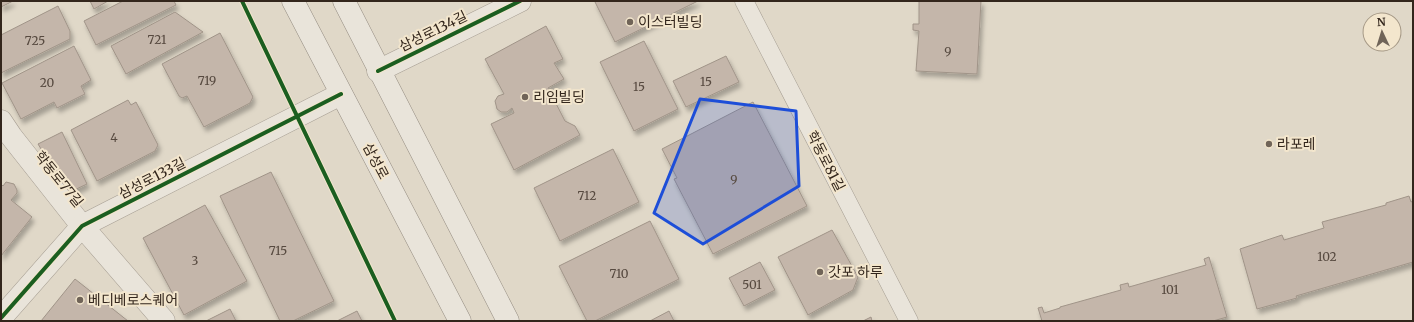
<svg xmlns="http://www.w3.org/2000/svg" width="1414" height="322" viewBox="0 0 1414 322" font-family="Merriweather,'Noto Sans KR',serif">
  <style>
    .building { fill: #c4b6aa; stroke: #a09488; filter: url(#shadow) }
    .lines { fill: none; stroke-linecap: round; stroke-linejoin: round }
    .service-casing { stroke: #a59d92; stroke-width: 19 }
    .minor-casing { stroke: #a59d92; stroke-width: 23 }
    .secondary-casing { stroke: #958d82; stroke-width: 23 }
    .service { stroke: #e9e4da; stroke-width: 18 }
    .minor { stroke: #e9e4da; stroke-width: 22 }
    .secondary { stroke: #e9e4da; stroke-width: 22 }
    .cycleway-casing { stroke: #f3e6cd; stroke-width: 6 }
    .cycleway { stroke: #1b5e20; stroke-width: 4 }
    .marked { fill: #1d4ed8; fill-opacity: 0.2; stroke: #1d4ed8; stroke-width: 3; stroke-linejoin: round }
    .poi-dot { fill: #706458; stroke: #f3e6cd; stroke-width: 1.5 }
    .labels { text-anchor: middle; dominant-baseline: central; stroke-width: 4; stroke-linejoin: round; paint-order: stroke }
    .number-label { font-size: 12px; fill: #574a40 }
    .poi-label { font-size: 14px; fill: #33261c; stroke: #f3e6cd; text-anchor: start }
    .street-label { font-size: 14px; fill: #33261c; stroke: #f3e6cd }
  </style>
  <defs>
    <filter id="shadow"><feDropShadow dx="2.5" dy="4.5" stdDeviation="2" flood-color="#0004"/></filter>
  </defs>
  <rect width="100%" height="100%" fill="#e0d8c8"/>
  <g class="building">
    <polygon points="1,1 13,1 1,7"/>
    <polygon points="90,1 108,1 94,9"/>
    <polygon points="123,1 174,1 176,5 96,45 84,21"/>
    <polygon points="597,1 698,1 615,42 595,2"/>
    <polygon points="919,1 981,1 977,74 916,71 919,31 913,30 913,24 919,24"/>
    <polygon points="58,6 70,31 70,39 1,73 1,35"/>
    <polygon points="175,12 203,32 126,74 111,46"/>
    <polygon points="546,26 563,59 554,63 564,79 548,88 565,121 575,126 580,135 514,170 491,124 514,113 512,108 507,112 501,112 497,109 495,101 498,96 504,94 485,59"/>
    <polygon points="220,33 253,97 250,103 204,127 187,96 182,98 179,96 162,64"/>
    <polygon points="644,41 678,109 634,131 600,62"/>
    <polygon points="74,46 91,80 81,86 85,94 57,108 54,102 21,119 2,83"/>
    <polygon points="726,56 739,82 686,107 673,81"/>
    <polygon points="128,100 131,105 136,102 158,145 155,151 97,181 71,130"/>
    <polygon points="753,102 807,206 713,254 674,179 677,178 662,149"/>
    <polygon points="62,132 87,184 68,193 38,144"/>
    <polygon points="613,149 639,202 560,241 534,188"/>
    <polygon points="271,172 334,301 293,321 280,321 220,196"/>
    <polygon points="6,182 14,184 17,190 17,193 11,200 32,217 1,256 1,184 3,186"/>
    <polygon points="1409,196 1411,202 1413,201 1413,262 1296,296 1297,298 1257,309 1240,249 1282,235 1284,240 1324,228 1322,222 1386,205 1386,203"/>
    <polygon points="205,205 247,281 184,315 143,238"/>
    <polygon points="650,221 679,279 595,321 587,321 559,266"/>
    <polygon points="832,230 858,277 853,290 808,315 778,257"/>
    <polygon points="1209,257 1227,317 1213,321 1042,321 1038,308 1042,307 1044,313 1060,308 1060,307 1121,290 1120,285 1128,283 1129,287 1206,265 1204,259"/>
    <polygon points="760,262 775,290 744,306 729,278"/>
    <polygon points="75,279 128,321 41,321"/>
    <polygon points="230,309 236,321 206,321"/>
    <polygon points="357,311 362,321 337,321"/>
    <polygon points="669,311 674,321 650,321"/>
    <polygon points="871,317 872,321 863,321"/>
  </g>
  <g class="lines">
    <defs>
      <polyline id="service" points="744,1 909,321"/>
      <g id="minor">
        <polyline points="378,71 520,1"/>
        <polyline points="1,121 11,136 82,226 164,321"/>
        <polyline points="1,318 82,226 341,94"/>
      </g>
      <g id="secondary">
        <polyline points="293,1 460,321"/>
        <polyline points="344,1 508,321"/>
      </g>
    </defs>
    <use href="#service" class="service-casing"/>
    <use href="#minor" class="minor-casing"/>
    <use href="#secondary" class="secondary-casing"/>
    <use href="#service" class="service"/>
    <use href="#minor" class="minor"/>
    <use href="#secondary" class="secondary"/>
    <defs>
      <g id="cycleway">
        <polyline points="242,1 395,321"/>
        <polyline points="378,71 520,1"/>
        <polyline points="1,318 82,226 341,94"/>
      </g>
    </defs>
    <use href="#cycleway" class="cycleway-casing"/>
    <use href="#cycleway" class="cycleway"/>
  </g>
  <path class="marked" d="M 700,99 L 796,111 L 799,186 L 703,244 L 654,213 Z"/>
  <g class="poi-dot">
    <circle cx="630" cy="22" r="4"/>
    <circle cx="525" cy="97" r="4"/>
    <circle cx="1269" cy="144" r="4"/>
    <circle cx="820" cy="272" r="4"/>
    <circle cx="80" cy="300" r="4"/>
  </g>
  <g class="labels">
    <g class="number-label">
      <text x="157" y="39">721</text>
      <text x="35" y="40">725</text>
      <text x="948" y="51">9</text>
      <text x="207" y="80">719</text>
      <text x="706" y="81">15</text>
      <text x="47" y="82">20</text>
      <text x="639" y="86">15</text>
      <text x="114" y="137">4</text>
      <text x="734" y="179">9</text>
      <text x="587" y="195">712</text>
      <text x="278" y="250">715</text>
      <text x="1327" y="256">102</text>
      <text x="195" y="260">3</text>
      <text x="619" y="273">710</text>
      <text x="752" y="284">501</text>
      <text x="1170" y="289">101</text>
    </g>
    <g class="poi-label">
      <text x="638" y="22">이스터빌딩</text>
      <text x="533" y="97">리임빌딩</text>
      <text x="1277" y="144">라포레</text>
      <text x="828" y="272">갓포 하루</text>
      <text x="88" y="300">베디베로스퀘어</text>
    </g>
    <g class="street-label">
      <text transform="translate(433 31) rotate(-26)">삼성로134길</text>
      <text transform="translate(376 161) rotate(62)">삼성로</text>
      <text transform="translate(826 161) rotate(63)">학동로81길</text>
      <text transform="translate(152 178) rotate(-27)">삼성로133길</text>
      <text transform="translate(59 179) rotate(51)">학동로77길</text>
    </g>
  </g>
  <rect width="1414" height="322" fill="none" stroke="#33261c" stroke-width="4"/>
  <g transform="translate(1382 32) rotate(356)"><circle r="19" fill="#f3e6cd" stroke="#a69986"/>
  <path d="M0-3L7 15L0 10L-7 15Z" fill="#706458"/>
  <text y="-6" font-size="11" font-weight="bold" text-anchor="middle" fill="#33261c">N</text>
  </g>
</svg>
